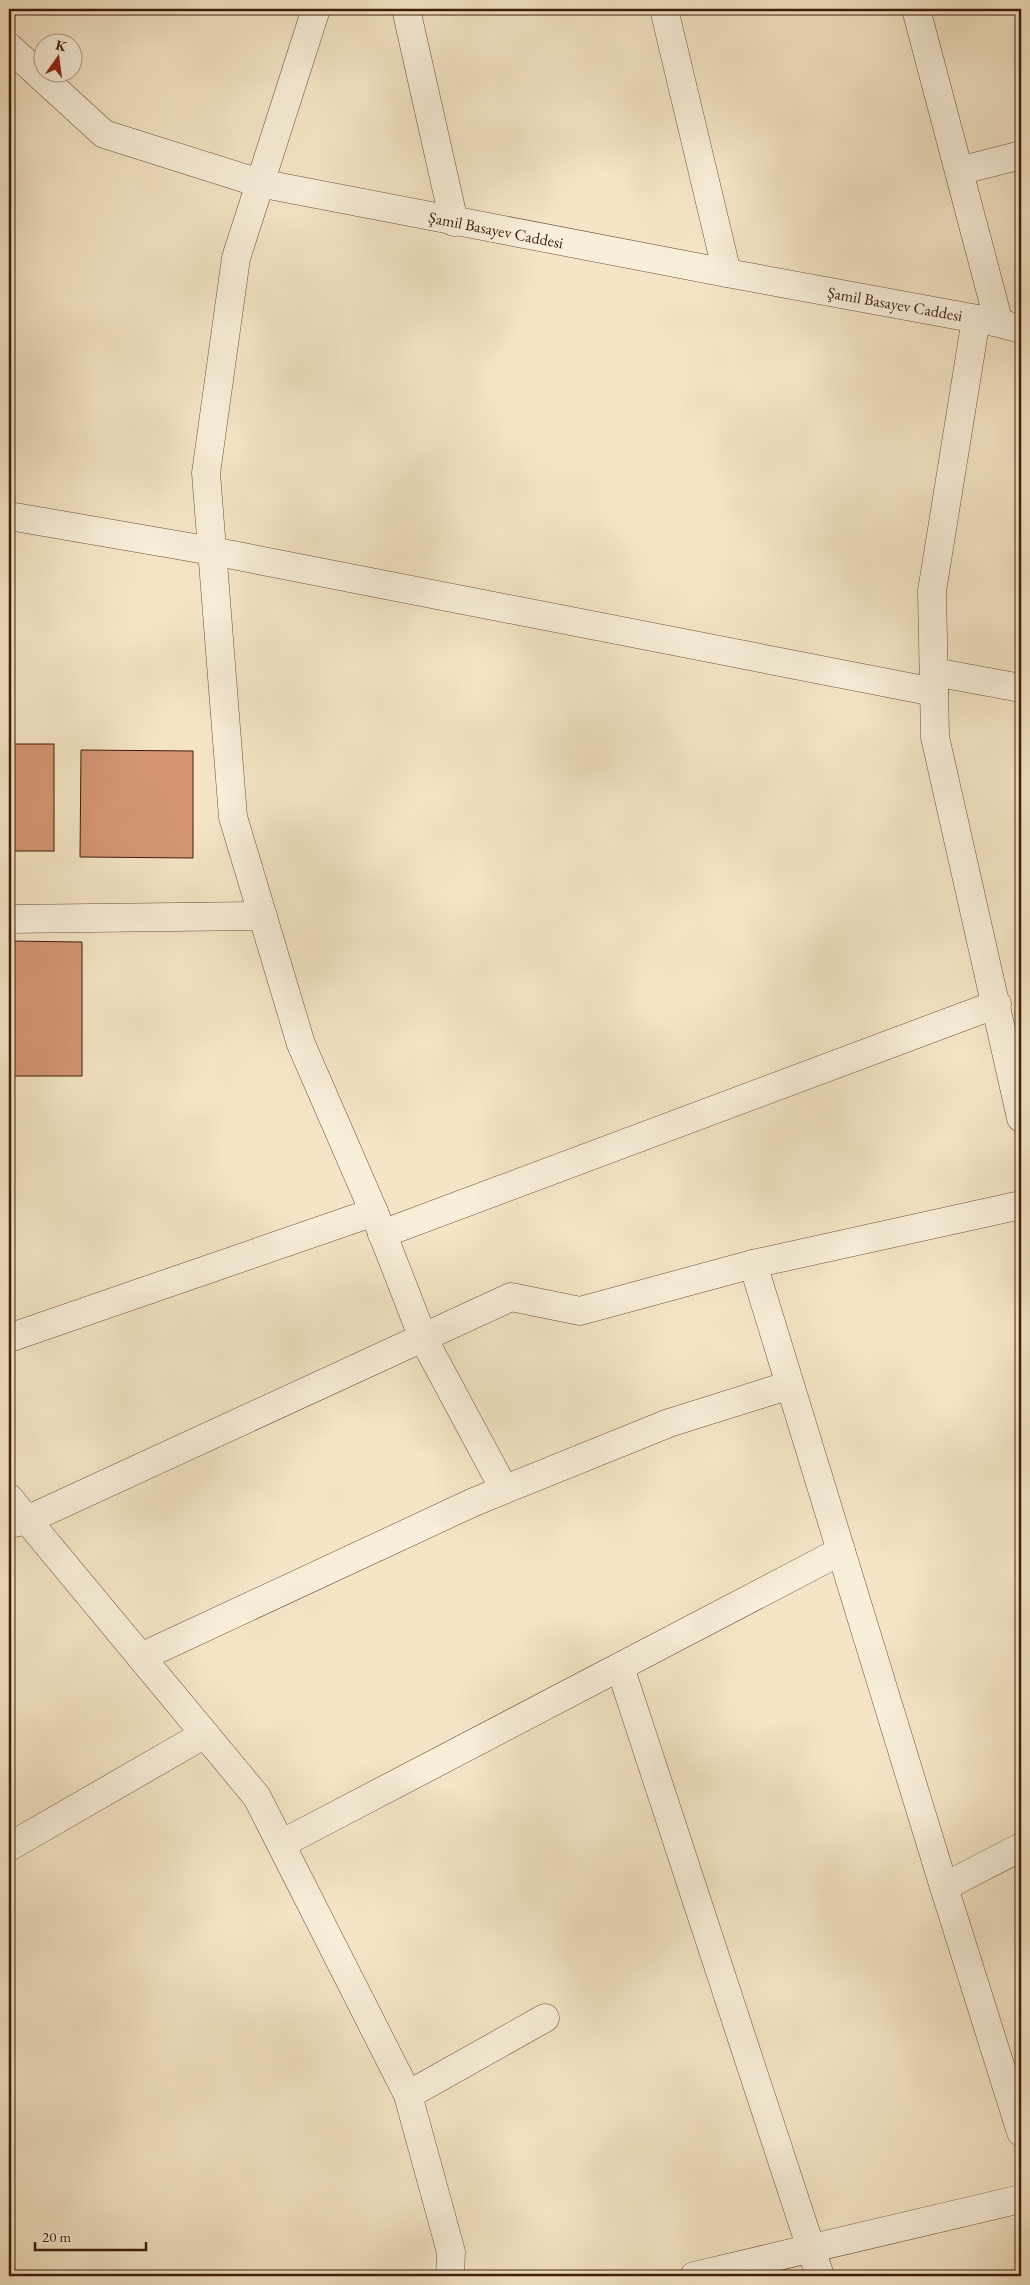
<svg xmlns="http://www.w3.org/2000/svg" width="1030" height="2285" viewBox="0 0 1030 2285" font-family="'EB Garamond',serif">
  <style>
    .building { fill: #d69674; stroke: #3e1c0a }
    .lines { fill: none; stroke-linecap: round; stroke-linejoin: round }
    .minor-casing { stroke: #6c4e39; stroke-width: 29 }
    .minor { stroke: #f8eeda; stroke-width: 28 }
    .labels { text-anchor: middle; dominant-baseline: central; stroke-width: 5; stroke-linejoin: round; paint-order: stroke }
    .street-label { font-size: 16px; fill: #3e1c0a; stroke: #f8eeda }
  </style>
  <rect width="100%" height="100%" fill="#f5e5c6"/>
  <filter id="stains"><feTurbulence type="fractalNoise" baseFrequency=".004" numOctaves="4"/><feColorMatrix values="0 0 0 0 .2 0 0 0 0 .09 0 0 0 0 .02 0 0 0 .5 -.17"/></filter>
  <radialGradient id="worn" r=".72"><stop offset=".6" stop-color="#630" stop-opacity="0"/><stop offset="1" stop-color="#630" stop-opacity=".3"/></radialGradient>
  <g class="building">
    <rect x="9" y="744" width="45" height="107"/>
    <polygon points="81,750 193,751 193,858 80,857"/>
    <polygon points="9,941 82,942 82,1076 9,1076"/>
  </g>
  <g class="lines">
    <defs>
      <g id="minor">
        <polyline points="316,9 236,258 206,473 233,817 301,1044 374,1212 423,1338 504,1489"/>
        <polyline points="406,9 454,222"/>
        <polyline points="664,9 727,273"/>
        <polyline points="916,9 999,323"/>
        <polyline points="9,47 104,134 259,183 727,273 999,323 1021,329"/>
        <polyline points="959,171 1021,155"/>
        <polyline points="976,319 932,591 935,737 1021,1118"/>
        <polyline points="9,516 212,551 934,692"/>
        <polyline points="934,672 1021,688"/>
        <polyline points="9,919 263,916"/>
        <polyline points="382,1234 997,1004"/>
        <polyline points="753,1264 944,1887 1021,2132"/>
        <polyline points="9,1338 374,1212"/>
        <polyline points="9,1498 257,1797 408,2095 451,2252 450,2276"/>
        <polyline points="9,1524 27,1520 511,1297 580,1311 753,1264 1021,1205"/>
        <polyline points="141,1657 474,1502 669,1423 790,1385"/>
        <polyline points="620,1667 820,2276"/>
        <polyline points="281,1844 841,1551"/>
        <polyline points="9,1847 205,1734"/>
        <polyline points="944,1887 1021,1847"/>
        <polyline points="408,2095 545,2018"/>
        <polyline points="694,2276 1021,2199"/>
      </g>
    </defs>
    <use href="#minor" class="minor-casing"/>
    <use href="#minor" class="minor"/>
  </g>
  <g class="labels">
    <g class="street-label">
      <text transform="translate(496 230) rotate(11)">Şamil Basayev Caddesi</text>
      <text transform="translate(895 304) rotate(10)">Şamil Basayev Caddesi</text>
    </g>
  </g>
  <rect width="1030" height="2285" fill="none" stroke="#f5e5c6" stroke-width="30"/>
  <rect x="10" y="10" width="1010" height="2265" fill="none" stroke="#3e1c0a" stroke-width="2.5"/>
  <rect x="15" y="15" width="1000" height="2255" fill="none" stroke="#3e1c0a"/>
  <g transform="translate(58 58) rotate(14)"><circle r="24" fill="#f8eeda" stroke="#ae9a87"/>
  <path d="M0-4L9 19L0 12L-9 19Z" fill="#8f2418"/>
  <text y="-8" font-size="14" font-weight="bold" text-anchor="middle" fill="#3e1c0a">K</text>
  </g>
  <path d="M35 2242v8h111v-8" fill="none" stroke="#3e1c0a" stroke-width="2.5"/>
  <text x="42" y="2242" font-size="15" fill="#3e1c0a" stroke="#f8eeda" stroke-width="4" paint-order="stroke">20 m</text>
  <rect width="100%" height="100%" filter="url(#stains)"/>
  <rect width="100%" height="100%" fill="url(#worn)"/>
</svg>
